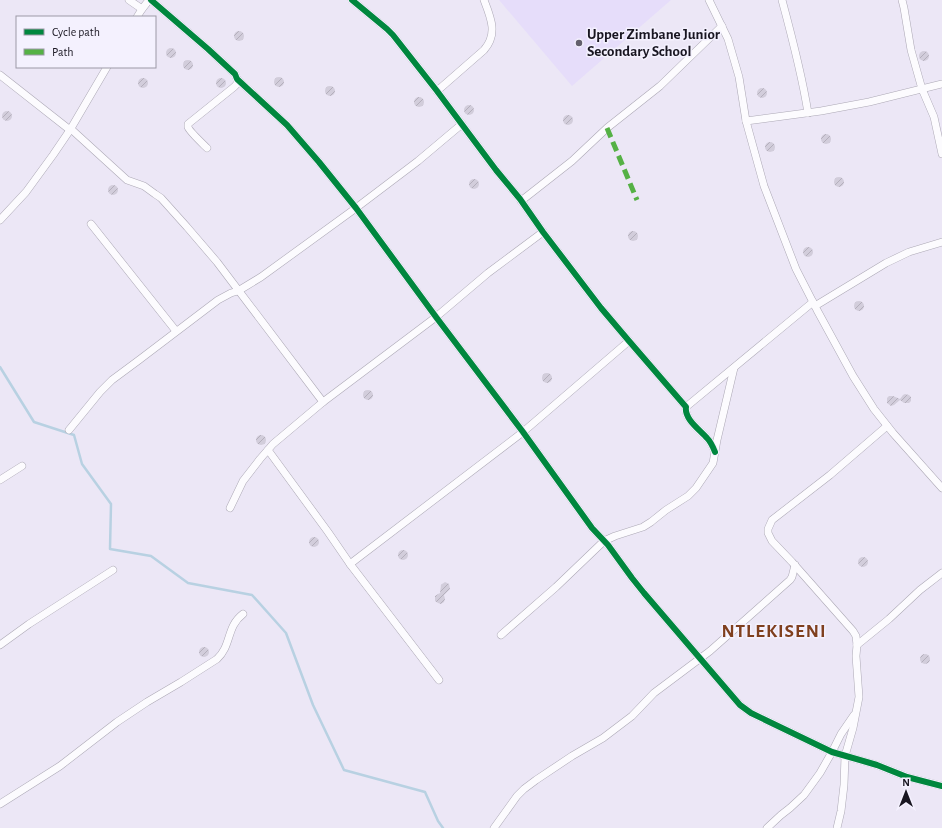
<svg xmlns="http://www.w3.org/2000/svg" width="942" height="828" viewBox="0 0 942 828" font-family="'Alegreya Sans',sans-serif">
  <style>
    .built { fill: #e6ddfa }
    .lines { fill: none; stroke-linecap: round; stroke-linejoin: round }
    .stream { stroke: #b8d1e2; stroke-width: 2.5 }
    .building { fill: url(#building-hatch) }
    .minor-casing { stroke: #aca8b5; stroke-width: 8 }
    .minor { stroke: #fcfbfe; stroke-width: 7 }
    .quiet { stroke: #55b145; stroke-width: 5; stroke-dasharray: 10 5; stroke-linecap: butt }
    .cycleway-casing { stroke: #f4f1fe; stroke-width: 8 }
    .cycleway { stroke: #00873e; stroke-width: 6 }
    .poi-dot { fill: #635f6c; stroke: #f4f1fe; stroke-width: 1.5 }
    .labels { text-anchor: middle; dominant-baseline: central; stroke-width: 3; stroke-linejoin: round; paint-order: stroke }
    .poi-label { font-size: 15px; font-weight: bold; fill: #191621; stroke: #f4f1fe; text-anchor: start }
    .district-label { font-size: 19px; font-weight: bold; letter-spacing: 1px; fill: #7f3f1e; stroke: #f4f1fe }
  </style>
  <defs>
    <pattern id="building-hatch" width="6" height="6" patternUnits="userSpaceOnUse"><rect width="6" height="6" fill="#d2cddb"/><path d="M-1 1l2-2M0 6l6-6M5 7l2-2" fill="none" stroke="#b4afbc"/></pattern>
  </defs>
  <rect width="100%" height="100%" fill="#ece7f6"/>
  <polygon class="built" points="499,0 671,0 572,86"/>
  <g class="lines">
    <polyline class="stream" points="0,367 34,422 74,435 82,464 111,504 110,549 151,556 188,583 252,595 286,633 313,705 344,770 425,792 438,821 443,828"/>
  </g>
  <g class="building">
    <circle cx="239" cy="36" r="5"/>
    <circle cx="171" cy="53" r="5"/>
    <circle cx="924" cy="56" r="5"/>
    <circle cx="188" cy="65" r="5"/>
    <circle cx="279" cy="82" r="5"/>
    <circle cx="143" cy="83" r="5"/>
    <circle cx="221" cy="83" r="5"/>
    <circle cx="330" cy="91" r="5"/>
    <circle cx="762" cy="93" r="5"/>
    <circle cx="419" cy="102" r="5"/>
    <circle cx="469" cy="110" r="5"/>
    <circle cx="7" cy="116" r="5"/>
    <circle cx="568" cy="120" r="5"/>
    <circle cx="826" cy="139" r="5"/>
    <circle cx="770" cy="147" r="5"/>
    <circle cx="839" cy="182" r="5"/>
    <circle cx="474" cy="184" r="5"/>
    <circle cx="113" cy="190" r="5"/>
    <circle cx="633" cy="236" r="5"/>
    <circle cx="808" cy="252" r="5"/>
    <circle cx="859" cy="306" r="5"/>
    <circle cx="547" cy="378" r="5"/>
    <circle cx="368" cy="395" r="5"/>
    <polygon points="905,394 909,395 911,397 911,401 909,403 904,403 900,400 894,405 891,406 887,403 887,398 889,396 893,396 900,399 903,395"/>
    <circle cx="261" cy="440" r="5"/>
    <circle cx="314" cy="542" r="5"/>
    <circle cx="403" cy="555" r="5"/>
    <circle cx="863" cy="562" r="5"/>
    <polygon points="445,582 449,584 450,589 444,595 445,599 444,602 441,604 438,603 435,601 435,596 440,593 441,585"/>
    <circle cx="204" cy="652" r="5"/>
    <circle cx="925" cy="659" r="5"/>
  </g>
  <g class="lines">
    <defs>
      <g id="minor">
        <polyline points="129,0 142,9"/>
        <polyline points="151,0 208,49 235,74 237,79 287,125 319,162 356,208 436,317 523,432 592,528 608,545 632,578 644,593 740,705 751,713 832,752 877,765 907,777 942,786"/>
        <path d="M 352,0 L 387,29 L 393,35 L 437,91 L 496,170 L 520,199 L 543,232 L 601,308 L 629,341 L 686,407 C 684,419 700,430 707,438 C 711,442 713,447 715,452"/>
        <polyline points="709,0 728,39 739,77 746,121 764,186 796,269 817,310 853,376 874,409 893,433 942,488"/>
        <path d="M 782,0 C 792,37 802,75 808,113"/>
        <polyline points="902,0 904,8 911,50 922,89 934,117 942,154"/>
        <polyline points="137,17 142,9 149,0"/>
        <polyline points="0,75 70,130"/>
        <path d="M 437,91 L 484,50 C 498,34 491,18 484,0"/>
        <polyline points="746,121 821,111 869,102 942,84"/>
        <polyline points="71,129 127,180 144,186 155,194 161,198 187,227 217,262 323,402"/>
        <path d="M 207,148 C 203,144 189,131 188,127 C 188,126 188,125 188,124 L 234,87 L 237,84 L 237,79"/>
        <polyline points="521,201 572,161 607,128 660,86 722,26"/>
        <polyline points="0,220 26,192 53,155 70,130 107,67"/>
        <polyline points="91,224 176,331"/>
        <polyline points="815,306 886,263 909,252 942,242"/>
        <polyline points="686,407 813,302"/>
        <polyline points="69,430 100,392 112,380 139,360 218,300 231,293 238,291 261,277 356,208 418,161 462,124"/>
        <polyline points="268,450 328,532 350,564 439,680"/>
        <polyline points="0,480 22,466"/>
        <polyline points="230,508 243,481 260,459 273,444 323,402 436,317 488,273 543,232"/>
        <polyline points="350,564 523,432 629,341"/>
        <polyline points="501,635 556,587 604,541 615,536 643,527 651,522 666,510 688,496 696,488 713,463 717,440 734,368"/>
        <polyline points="0,645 29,624 113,570"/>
        <polyline points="857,645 889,619 920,590 942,573"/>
        <path d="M 0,804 L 60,766 L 117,722 L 147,702 L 181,682 L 217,659 C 232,645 226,627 243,614"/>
        <polyline points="494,828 517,796 524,789 536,780 572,756 603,738 632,716 654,693 710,651 790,580 792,577 795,565"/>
        <polyline points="767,828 781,815 790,808 804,795 820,773 832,752 841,734 854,715"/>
        <polyline points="837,828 841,811 844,785 845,756 853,728 859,697 856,656 857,645 856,636 853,631 792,562 772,541 768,533 768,529 772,520 830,475 887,426"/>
      </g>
    </defs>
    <use href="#minor" class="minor-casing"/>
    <use href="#minor" class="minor"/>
    <polyline class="quiet" points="607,128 637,200"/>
    <defs>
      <g id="cycleway">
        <polyline points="151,0 208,49 235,74 237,79 287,125 319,162 356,208 436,317 523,432 592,528 608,545 632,578 644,593 740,705 751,713 832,752 877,765 907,777 942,786"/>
        <path d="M 352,0 L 387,29 L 393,35 L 437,91 L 496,170 L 520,199 L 543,232 L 601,308 L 629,341 L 686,407 C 684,419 700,430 707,438 C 711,442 713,447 715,452"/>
      </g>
    </defs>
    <use href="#cycleway" class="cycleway-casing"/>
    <use href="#cycleway" class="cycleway"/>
  </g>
  <circle class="poi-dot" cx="579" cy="43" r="4"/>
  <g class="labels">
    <g class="poi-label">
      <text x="587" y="34">Upper Zimbane Junior<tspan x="587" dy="17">Secondary School</tspan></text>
    </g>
    <g class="district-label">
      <text x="774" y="631">NTLEKISENI</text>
    </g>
  </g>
  <rect x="16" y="16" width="140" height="52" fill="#f4f1fe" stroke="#9c99a6"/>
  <rect x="24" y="29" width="20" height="6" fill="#00873e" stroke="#9c99a6"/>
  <text x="52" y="36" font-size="12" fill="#191621">Cycle path</text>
  <rect x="24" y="49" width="20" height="6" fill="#55b145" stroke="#9c99a6"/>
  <text x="52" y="56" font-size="12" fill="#191621">Path</text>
  <g transform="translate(906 792)" stroke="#f4f1fe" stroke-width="3" paint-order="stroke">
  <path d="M0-3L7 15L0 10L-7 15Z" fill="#191621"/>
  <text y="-6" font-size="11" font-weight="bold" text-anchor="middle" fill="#191621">N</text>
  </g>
</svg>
